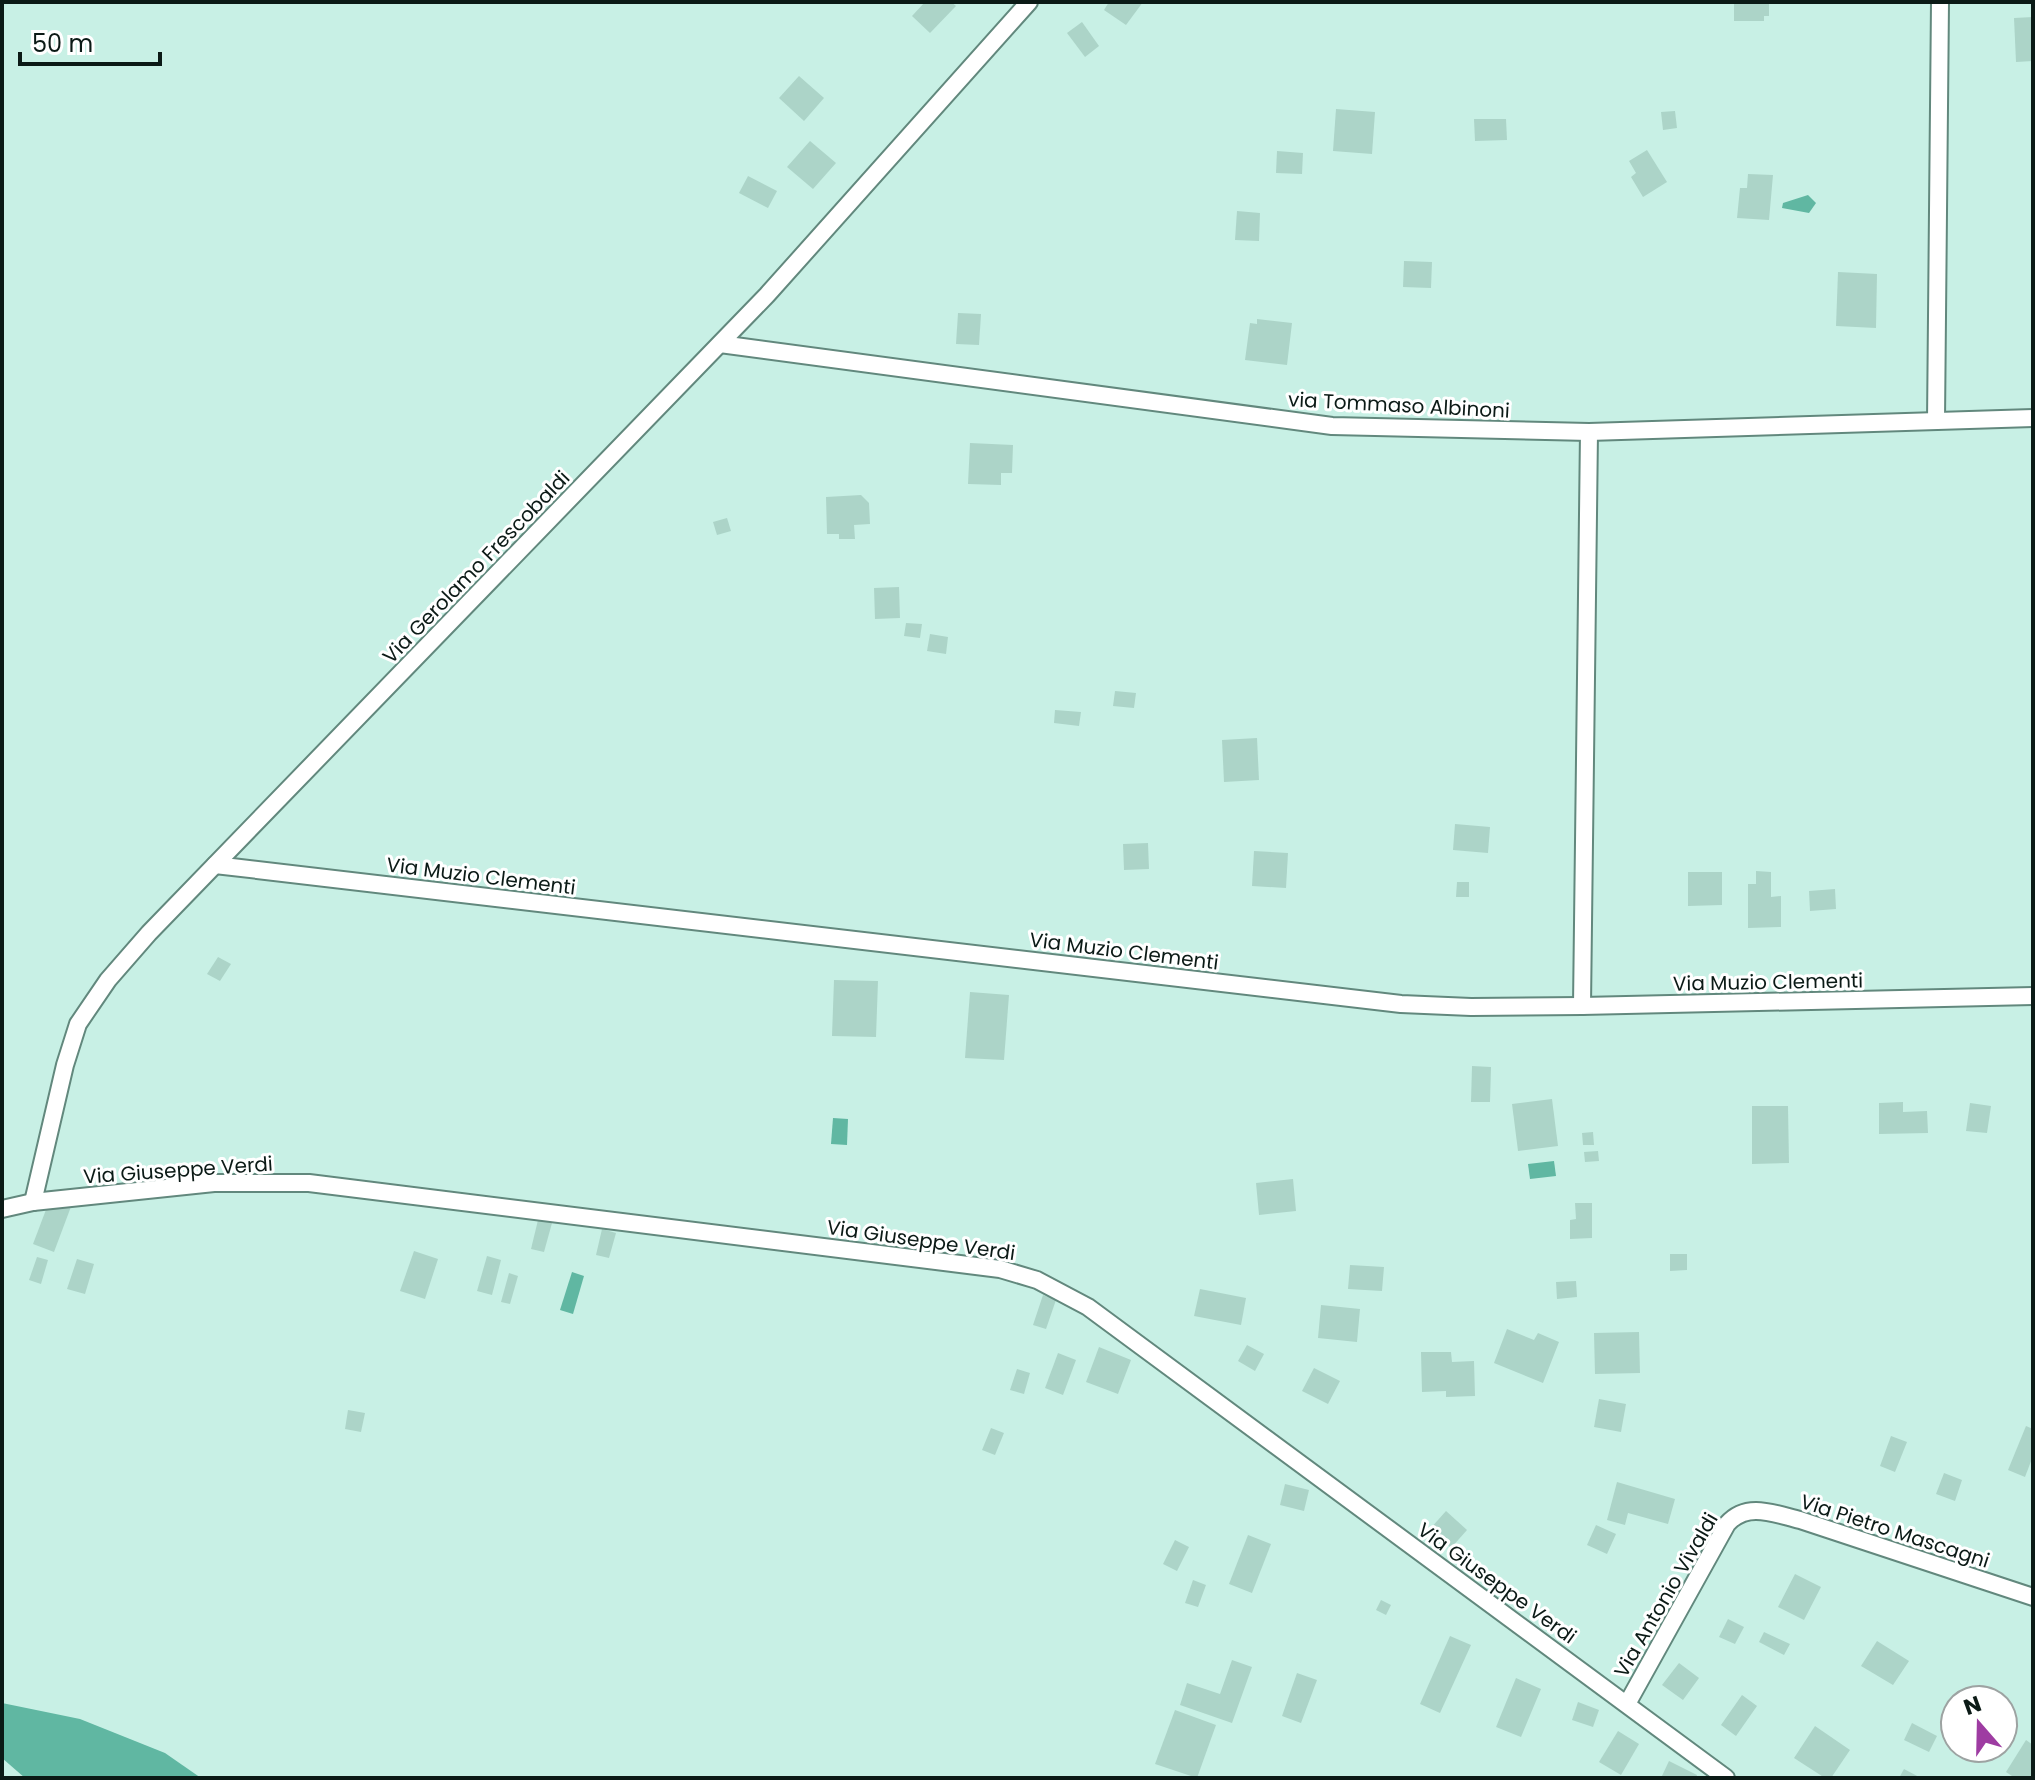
<svg xmlns="http://www.w3.org/2000/svg" width="2035" height="1780" viewBox="0 0 2035 1780" font-family="Poppins,sans-serif">
  <style>
    .water { fill: #60b7a2 }
    .building { fill: #acd4c8 }
    .lines { fill: none; stroke-linecap: round; stroke-linejoin: round }
    .minor-casing { stroke: #62887d; stroke-width: 20 }
    .minor { stroke: #fff; stroke-width: 16 }
    .labels { text-anchor: middle; dominant-baseline: central; stroke-width: 6; stroke-linejoin: round; paint-order: stroke }
    .street-label { font-size: 20px; fill: #0b1a16; stroke: #fff }
  </style>
  <rect width="100%" height="100%" fill="#c8f0e5"/>
  <g class="water">
    <polygon points="1808,195 1816,203 1809,213 1782,208 1783,203"/>
    <polygon points="833,1118 848,1119 847,1145 831,1144"/>
    <polygon points="1554,1161 1556,1176 1530,1179 1528,1164"/>
    <polygon points="572,1272 584,1276 573,1314 560,1310"/>
    <polygon points="2,1703 80,1719 165,1753 201,1778 25,1778 2,1758"/>
  </g>
  <g class="building">
    <polygon points="925,2 951,2 956,6 930,33 912,16"/>
    <polygon points="1109,2 1143,2 1126,25 1104,10"/>
    <polygon points="1734,2 1769,2 1769,16 1764,16 1764,21 1734,21"/>
    <polygon points="2033,17 2033,61 2016,62 2014,18"/>
    <polygon points="1082,22 1099,46 1085,57 1067,33"/>
    <polygon points="799,76 824,98 804,121 779,98"/>
    <polygon points="1336,109 1375,112 1372,154 1333,151"/>
    <polygon points="1675,111 1677,128 1663,130 1661,112"/>
    <polygon points="1474,119 1506,119 1507,140 1475,141"/>
    <polygon points="810,141 836,163 813,189 787,167"/>
    <polygon points="1647,150 1667,182 1643,197 1631,177 1636,173 1629,161"/>
    <polygon points="1277,151 1303,153 1302,174 1276,173"/>
    <polygon points="1748,174 1773,175 1769,220 1737,218 1740,188 1747,188"/>
    <polygon points="748,176 777,191 768,208 739,193"/>
    <polygon points="1237,211 1260,213 1259,241 1235,240"/>
    <polygon points="1404,261 1432,262 1431,288 1403,287"/>
    <polygon points="1838,272 1877,274 1876,328 1836,326"/>
    <polygon points="958,313 981,314 979,345 956,344"/>
    <polygon points="1257,319 1292,323 1287,365 1245,360 1250,323 1257,324"/>
    <polygon points="970,443 1013,445 1012,473 1001,473 1001,485 968,484"/>
    <polygon points="861,495 869,503 870,524 854,525 855,539 839,539 839,534 827,534 826,497"/>
    <polygon points="727,518 731,531 717,535 713,522"/>
    <polygon points="899,587 900,618 875,619 874,588"/>
    <polygon points="906,623 922,624 920,638 904,636"/>
    <polygon points="930,634 948,637 946,654 927,651"/>
    <polygon points="1115,691 1136,693 1134,708 1113,706"/>
    <polygon points="1055,710 1081,712 1079,726 1054,723"/>
    <polygon points="1257,738 1259,780 1224,782 1222,740"/>
    <polygon points="1455,824 1490,827 1488,853 1453,850"/>
    <polygon points="1148,843 1149,869 1124,870 1123,844"/>
    <polygon points="1254,851 1288,853 1286,888 1252,886"/>
    <polygon points="1756,871 1771,872 1771,897 1781,896 1781,927 1748,928 1748,884 1756,884"/>
    <polygon points="1688,872 1722,872 1722,905 1688,906"/>
    <polygon points="1457,882 1469,882 1469,897 1456,897"/>
    <polygon points="1835,889 1836,909 1810,911 1809,891"/>
    <polygon points="218,957 231,964 220,981 207,974"/>
    <polygon points="834,980 878,981 876,1037 832,1036"/>
    <polygon points="970,992 1009,995 1004,1060 965,1058"/>
    <polygon points="1472,1066 1491,1067 1490,1102 1471,1102"/>
    <polygon points="1552,1099 1558,1146 1518,1151 1512,1104"/>
    <polygon points="1903,1102 1903,1112 1927,1111 1928,1133 1879,1134 1879,1103"/>
    <polygon points="1970,1103 1991,1106 1987,1133 1966,1131"/>
    <polygon points="1752,1106 1788,1106 1789,1163 1752,1164"/>
    <polygon points="1593,1132 1594,1145 1583,1145 1582,1133"/>
    <polygon points="1598,1151 1599,1161 1585,1162 1584,1152"/>
    <polygon points="1293,1179 1296,1211 1259,1215 1256,1183"/>
    <polygon points="1575,1203 1592,1203 1592,1238 1570,1239 1570,1220 1576,1219"/>
    <polygon points="72,1204 54,1252 33,1244 47,1207"/>
    <polygon points="538,1220 552,1223 544,1252 531,1249"/>
    <polygon points="602,1229 616,1233 609,1258 596,1255"/>
    <polygon points="414,1251 438,1259 425,1299 400,1291"/>
    <polygon points="1670,1254 1687,1254 1687,1270 1670,1271"/>
    <polygon points="487,1256 501,1260 492,1295 477,1291"/>
    <polygon points="37,1257 48,1260 41,1284 29,1280"/>
    <polygon points="77,1259 94,1264 85,1294 67,1289"/>
    <polygon points="1350,1265 1384,1267 1382,1291 1348,1289"/>
    <polygon points="509,1273 518,1276 510,1304 501,1302"/>
    <polygon points="1576,1281 1577,1297 1557,1299 1556,1282"/>
    <polygon points="1200,1289 1246,1298 1241,1325 1194,1316"/>
    <polygon points="1043,1295 1056,1300 1046,1329 1033,1325"/>
    <polygon points="1321,1305 1360,1309 1357,1342 1318,1338"/>
    <polygon points="1507,1329 1534,1340 1538,1333 1559,1342 1543,1383 1494,1363"/>
    <polygon points="1639,1332 1640,1373 1595,1374 1594,1333"/>
    <polygon points="1247,1345 1264,1354 1255,1371 1238,1361"/>
    <polygon points="1099,1347 1131,1360 1118,1394 1086,1382"/>
    <polygon points="1421,1352 1451,1352 1452,1362 1474,1361 1475,1396 1446,1397 1446,1391 1422,1392"/>
    <polygon points="1058,1353 1076,1360 1063,1395 1045,1388"/>
    <polygon points="1314,1368 1340,1381 1328,1404 1302,1391"/>
    <polygon points="1017,1369 1030,1373 1024,1394 1010,1390"/>
    <polygon points="1599,1399 1626,1404 1621,1432 1594,1427"/>
    <polygon points="348,1410 365,1413 361,1432 345,1429"/>
    <polygon points="2026,1426 2033,1429 2033,1456 2025,1477 2008,1470"/>
    <polygon points="991,1428 1004,1433 995,1455 982,1450"/>
    <polygon points="1891,1436 1907,1442 1895,1472 1880,1466"/>
    <polygon points="1944,1473 1962,1480 1955,1501 1936,1494"/>
    <polygon points="1617,1482 1675,1499 1668,1524 1628,1513 1625,1525 1607,1520"/>
    <polygon points="1285,1484 1309,1490 1304,1511 1280,1505"/>
    <polygon points="1446,1511 1467,1530 1451,1548 1430,1529"/>
    <polygon points="1596,1525 1616,1534 1607,1554 1587,1545"/>
    <polygon points="1248,1535 1271,1544 1252,1593 1229,1584"/>
    <polygon points="1175,1540 1189,1547 1177,1571 1163,1564"/>
    <polygon points="1795,1574 1821,1587 1804,1620 1778,1607"/>
    <polygon points="1193,1580 1206,1585 1198,1607 1185,1603"/>
    <polygon points="1381,1600 1391,1605 1386,1615 1376,1610"/>
    <polygon points="1728,1619 1744,1627 1735,1644 1719,1637"/>
    <polygon points="1764,1632 1790,1644 1784,1655 1759,1642"/>
    <polygon points="1450,1636 1471,1645 1440,1713 1420,1704"/>
    <polygon points="1877,1641 1909,1661 1893,1685 1861,1666"/>
    <polygon points="1232,1660 1252,1667 1232,1723 1180,1705 1187,1683 1220,1694"/>
    <polygon points="1679,1663 1699,1678 1683,1700 1662,1685"/>
    <polygon points="1297,1673 1317,1680 1301,1723 1282,1716"/>
    <polygon points="1516,1678 1541,1689 1521,1737 1496,1727"/>
    <polygon points="1742,1695 1757,1706 1736,1736 1721,1725"/>
    <polygon points="1578,1702 1599,1710 1593,1727 1572,1720"/>
    <polygon points="1175,1710 1216,1725 1197,1778 1155,1764"/>
    <polygon points="1912,1723 1937,1736 1929,1752 1904,1740"/>
    <polygon points="1815,1726 1850,1750 1831,1778 1825,1778 1794,1758"/>
    <polygon points="1618,1731 1639,1744 1621,1775 1599,1762"/>
    <polygon points="2026,1740 2033,1745 2033,1778 2015,1778 2006,1772"/>
    <polygon points="1669,1761 1697,1775 1696,1778 1661,1778"/>
    <polygon points="1904,1769 1921,1778 1899,1778"/>
  </g>
  <g class="lines">
    <defs>
      <g id="minor">
        <polyline points="720,344 1332,426 1589,432 2033,418"/>
        <polyline points="1936,421 1940,2"/>
        <polyline points="215,865 1401,1004 1471,1007 1582,1006 2033,996"/>
        <polyline points="1582,1006 1589,432"/>
        <polyline points="33,1202 65,1065 78,1024 108,980 149,933 767,295 1029,2"/>
        <polyline points="2,1209 33,1202 214,1183 309,1183 1000,1269 1037,1280 1088,1307 1726,1778"/>
        <path d="M 1627,1704 L 1727,1524 C 1747,1501 1775,1514 1800,1520 L 2033,1597"/>
      </g>
    </defs>
    <use href="#minor" class="minor-casing"/>
    <use href="#minor" class="minor"/>
  </g>
  <g class="labels">
    <g class="street-label">
      <text transform="translate(1399 405) rotate(3)">via Tommaso Albinoni</text>
      <text transform="translate(476 567) rotate(-46)">Via Gerolamo Frescobaldi</text>
      <text transform="translate(481 876) rotate(7)">Via Muzio Clementi</text>
      <text transform="translate(1124 951) rotate(7)">Via Muzio Clementi</text>
      <text transform="translate(1768 982) rotate(-1)">Via Muzio Clementi</text>
      <text transform="translate(178 1170) rotate(-4)">Via Giuseppe Verdi</text>
      <text transform="translate(921 1240) rotate(8)">Via Giuseppe Verdi</text>
      <text transform="translate(1895 1531) rotate(18)">Via Pietro Mascagni</text>
      <text transform="translate(1497 1583) rotate(36)">Via Giuseppe Verdi</text>
      <text transform="translate(1666 1595) rotate(-60)">Via Antonio Vivaldi</text>
    </g>
  </g>
  <rect width="2035" height="1780" fill="none" stroke="#0b1a16" stroke-width="8"/>
  <g transform="translate(1979 1724) rotate(340)"><circle r="38" fill="#ffffff" stroke="#9da3a2" stroke-width="2"/>
  <path d="M0-6L14 30L0 20L-14 30Z" fill="#9e3ca2"/>
  <text y="-12" font-size="22" font-weight="bold" text-anchor="middle" fill="#0b1a16">N</text>
  </g>
  <path d="M20 52v12h140v-12" fill="none" stroke="#0b1a16" stroke-width="4"/>
  <text x="32" y="52" font-size="24" fill="#0b1a16" stroke="#ffffff" stroke-width="6" paint-order="stroke">50 m</text>
</svg>
